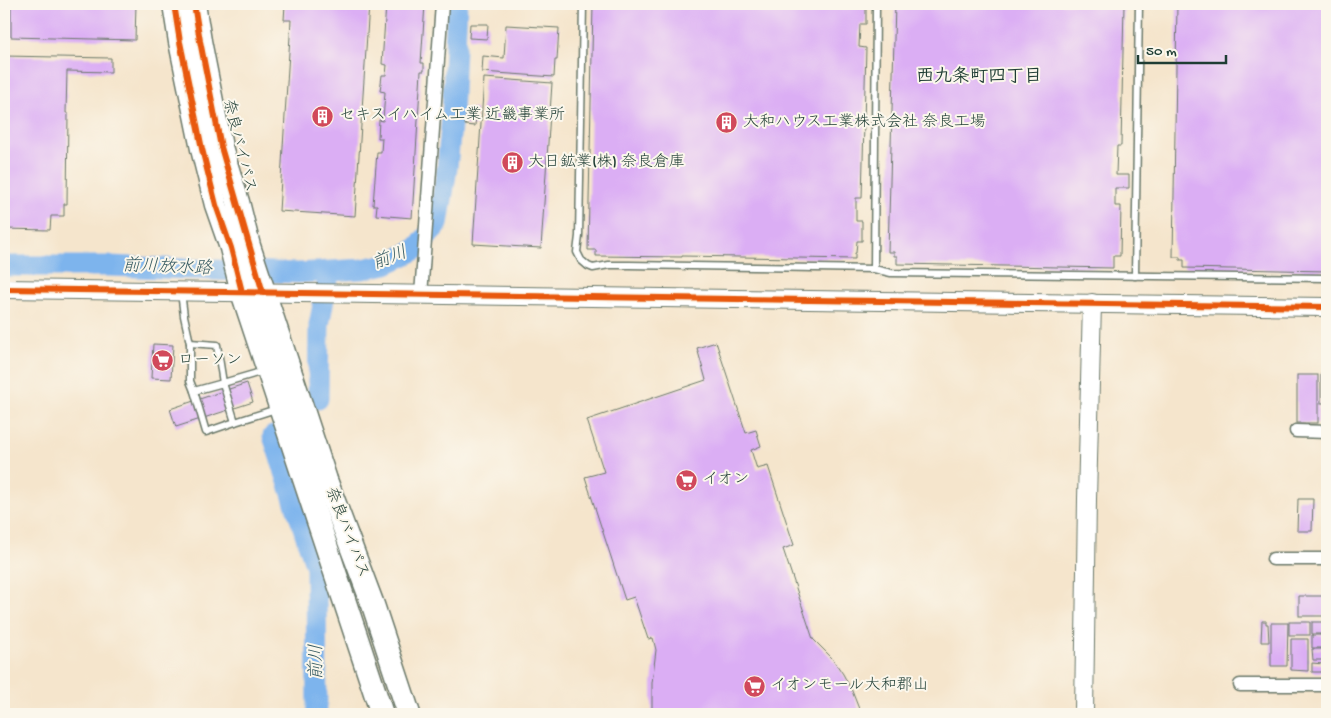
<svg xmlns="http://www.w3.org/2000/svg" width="1331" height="718" viewBox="0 0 1331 718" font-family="'Gochi Hand','Klee One',sans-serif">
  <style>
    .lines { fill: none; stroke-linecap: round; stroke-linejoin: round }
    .river { stroke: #7db4ed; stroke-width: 21 }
    .building { fill: #dbaef4 }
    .lane-casing { stroke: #6a7869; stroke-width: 9 }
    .street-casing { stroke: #6a7869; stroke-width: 15 }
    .secondary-casing { stroke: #6a7869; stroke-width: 20 }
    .highway-casing { stroke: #6a7869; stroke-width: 25 }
    .lane { stroke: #fff; stroke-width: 6 }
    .street { stroke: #fff; stroke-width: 12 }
    .secondary { stroke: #fff; stroke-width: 18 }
    .highway { stroke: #fff; stroke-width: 22 }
    .cycleway-casing { stroke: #fbf7ec; stroke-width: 9 }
    .cycleway { stroke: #e8590c; stroke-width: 6 }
    .labels { text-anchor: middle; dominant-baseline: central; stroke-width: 4; stroke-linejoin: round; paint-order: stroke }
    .poi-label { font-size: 16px; fill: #1f3d34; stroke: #fbf7ec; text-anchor: start }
    .street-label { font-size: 16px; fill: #1f3d34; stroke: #fbf7ec }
    .neighbourhood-label { font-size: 18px; font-weight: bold; fill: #1f3d34; stroke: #fbf7ec }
    .water-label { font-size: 18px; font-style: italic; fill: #365b62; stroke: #fbf7ec }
  </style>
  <rect width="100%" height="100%" fill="#fbf7ec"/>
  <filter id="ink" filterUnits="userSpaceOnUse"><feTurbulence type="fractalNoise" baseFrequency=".02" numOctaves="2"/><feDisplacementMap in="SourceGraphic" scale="10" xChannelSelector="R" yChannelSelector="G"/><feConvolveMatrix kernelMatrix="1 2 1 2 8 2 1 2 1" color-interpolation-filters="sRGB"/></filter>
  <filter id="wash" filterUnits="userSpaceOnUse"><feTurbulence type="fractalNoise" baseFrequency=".0096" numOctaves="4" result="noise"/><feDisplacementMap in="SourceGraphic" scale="20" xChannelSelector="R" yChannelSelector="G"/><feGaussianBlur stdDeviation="1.12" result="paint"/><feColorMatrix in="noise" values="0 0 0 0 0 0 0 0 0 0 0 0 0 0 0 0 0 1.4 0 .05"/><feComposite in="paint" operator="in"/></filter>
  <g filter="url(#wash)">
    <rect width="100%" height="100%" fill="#f5e5cc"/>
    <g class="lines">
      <g class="river">
        <polyline points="4,266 109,266 298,273 363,269 386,264 401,257 415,250 438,224 447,168 452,116 457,4"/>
        <polyline points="318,399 319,325 329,274"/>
        <polyline points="273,436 316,567 317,714"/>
      </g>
    </g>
    <g id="blocks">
      <g class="building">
        <polygon points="11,4 136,4 135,40 11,37"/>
        <polygon points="285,4 369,4 355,216 279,211 291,20 284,20"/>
        <polygon points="386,4 425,4 421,63 424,63 424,71 421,71 412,218 376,215 377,205 373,205 377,152 381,152 382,138 378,138 379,120 383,121 385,92 380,91 382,75 386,75 387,65 382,64"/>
        <polygon points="593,4 866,4 866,24 860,24 859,47 866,48 862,198 856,198 856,221 862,221 862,241 857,241 856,253 855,253 855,259 682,256 682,257 596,256 596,250 588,250"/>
        <polygon points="895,4 1124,4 1121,146 1117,146 1116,175 1129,175 1129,188 1115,188 1115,206 1121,206 1120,256 1113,256 1113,268 897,264 897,256 894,256 894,252 888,252"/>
        <polygon points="1177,4 1327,4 1327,271 1184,268 1184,260 1180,260 1180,257 1173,257"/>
        <polygon points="470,24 488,24 487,39 469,38"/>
        <polygon points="506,25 559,28 557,60 555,60 554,77 482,72 483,56 504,58"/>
        <polygon points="4,56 111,58 111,72 67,71 66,113 68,113 67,204 64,204 64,216 51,216 50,230 4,229"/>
        <polygon points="484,78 552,83 541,248 473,244"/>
        <polygon points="467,109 476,109 475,126 465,125"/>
        <polygon points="716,342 746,433 756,430 761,446 751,450 757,469 768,466 794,545 783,549 813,639 832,658 843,674 852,691 861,714 652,714 652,683 656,650 653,638 648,639 634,597 625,600 585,477 604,472 587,420 706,380 697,348"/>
        <polygon points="153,344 173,345 171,379 151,378"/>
        <rect x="1321" y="374" width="6" height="29"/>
        <rect x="1297" y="375" width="21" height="48"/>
        <polygon points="247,383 253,402 176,427 170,409"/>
        <polygon points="1298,499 1313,499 1312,531 1297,531"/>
        <rect x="1299" y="596" width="28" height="20"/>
        <polygon points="1262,621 1266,621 1266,624 1268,624 1269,642 1261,642"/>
        <rect x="1289" y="622" width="21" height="13"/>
        <polygon points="1312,622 1327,622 1327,629 1324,629 1324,634 1312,634"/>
        <polygon points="1271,623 1288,623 1287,666 1271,666"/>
        <polygon points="1312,635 1323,635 1323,643 1326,643 1326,648 1312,648"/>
        <polygon points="1291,639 1308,639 1308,671 1291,670"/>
        <polygon points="1312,649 1323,649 1323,657 1325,657 1325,660 1313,660"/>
        <polygon points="1312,663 1323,664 1323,670 1325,670 1325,672 1312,672"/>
      </g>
    </g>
  </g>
  <g filter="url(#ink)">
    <use href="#blocks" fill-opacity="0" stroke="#6a7869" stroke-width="1"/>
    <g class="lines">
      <defs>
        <g id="lane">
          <polyline points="583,4 579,236 577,252 581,260 588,266 593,268 609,265 629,265 874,269 876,4"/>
          <polyline points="874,269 891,273 1327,278"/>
          <polyline points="1135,276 1139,4"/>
          <polyline points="181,292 184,316 190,343 217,345 223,383 264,371"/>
          <polyline points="190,343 190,381 194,391 223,383 235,422 276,409"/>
          <polyline points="194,391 206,432 235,422"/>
        </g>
        <g id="street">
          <polyline points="421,295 442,4"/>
          <polyline points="1296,431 1327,432"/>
          <polyline points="1273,559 1327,559"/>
          <polyline points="1240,685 1327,685"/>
        </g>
        <g id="secondary">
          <polyline points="4,289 1327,307"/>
          <polyline points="1084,714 1087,499 1092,303"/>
        </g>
        <g id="highway">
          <polyline points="174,4 180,42 202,149 216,205 231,248 242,292 382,714"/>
          <polyline points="194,4 200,41 221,147 238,202 249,246 326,480 373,605 409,714"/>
        </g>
      </defs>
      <use href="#lane" class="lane-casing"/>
      <use href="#street" class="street-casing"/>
      <use href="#secondary" class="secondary-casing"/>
      <use href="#highway" class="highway-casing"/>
      <use href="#lane" class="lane"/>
      <use href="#street" class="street"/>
      <use href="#secondary" class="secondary"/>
      <use href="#highway" class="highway"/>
      <defs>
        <g id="cycleway">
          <polyline points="174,4 180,42 202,149 216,205 231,248 242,292"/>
          <polyline points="194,4 200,41 221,147 263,293"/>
          <polyline points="4,289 1327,307"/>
        </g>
      </defs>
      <use href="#cycleway" class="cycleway-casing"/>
      <use href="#cycleway" class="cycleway"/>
    </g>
  </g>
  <defs>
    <symbol id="building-disc" viewBox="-11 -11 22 22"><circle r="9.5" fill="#d1495b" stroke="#fbf7ec"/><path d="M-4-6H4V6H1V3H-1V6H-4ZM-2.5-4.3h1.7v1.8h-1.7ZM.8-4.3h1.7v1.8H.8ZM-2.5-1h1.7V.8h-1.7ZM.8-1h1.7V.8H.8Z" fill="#fff"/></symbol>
    <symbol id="supermarket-disc" viewBox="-11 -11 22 22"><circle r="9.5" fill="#d1495b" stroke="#fbf7ec"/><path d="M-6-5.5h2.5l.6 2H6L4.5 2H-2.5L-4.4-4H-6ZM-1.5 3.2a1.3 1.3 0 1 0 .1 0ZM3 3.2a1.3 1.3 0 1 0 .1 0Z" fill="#fff"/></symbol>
  </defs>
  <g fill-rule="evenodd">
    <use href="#building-disc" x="310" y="104" width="25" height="25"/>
    <use href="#building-disc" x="714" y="110" width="25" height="25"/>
    <use href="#building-disc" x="500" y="150" width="25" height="25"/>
    <use href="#supermarket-disc" x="150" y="348" width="25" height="25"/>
    <use href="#supermarket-disc" x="674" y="468" width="25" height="25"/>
    <use href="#supermarket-disc" x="742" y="674" width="25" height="25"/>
  </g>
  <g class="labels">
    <g class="poi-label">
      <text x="339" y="116">セキスイハイム工業 近畿事業所</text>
      <text x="743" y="123">大和ハウス工業株式会社 奈良工場</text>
      <text x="528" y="163">大日鉱業(株) 奈良倉庫</text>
      <text x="178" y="361">ローソン</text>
      <text x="702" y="480">イオン</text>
      <text x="770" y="686">イオンモール大和郡山</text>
    </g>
    <g class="street-label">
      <text transform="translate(238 146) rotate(76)">奈良バイパス</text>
      <text transform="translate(346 533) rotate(69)">奈良バイパス</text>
    </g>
    <g class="neighbourhood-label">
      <text x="979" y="77">西九条町四丁目</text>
    </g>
    <g class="water-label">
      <text transform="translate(390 259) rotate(-21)">前川</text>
      <text transform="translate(167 268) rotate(2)">前川放水路</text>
      <text transform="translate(317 662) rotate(-90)">前川</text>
    </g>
  </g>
  <rect width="1331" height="718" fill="none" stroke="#fbf7ec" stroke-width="20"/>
  <path d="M1138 55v8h88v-8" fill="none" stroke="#1f3d34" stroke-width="2.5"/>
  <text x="1146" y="55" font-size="15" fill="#1f3d34" stroke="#fbf7ec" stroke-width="4" paint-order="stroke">50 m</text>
</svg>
